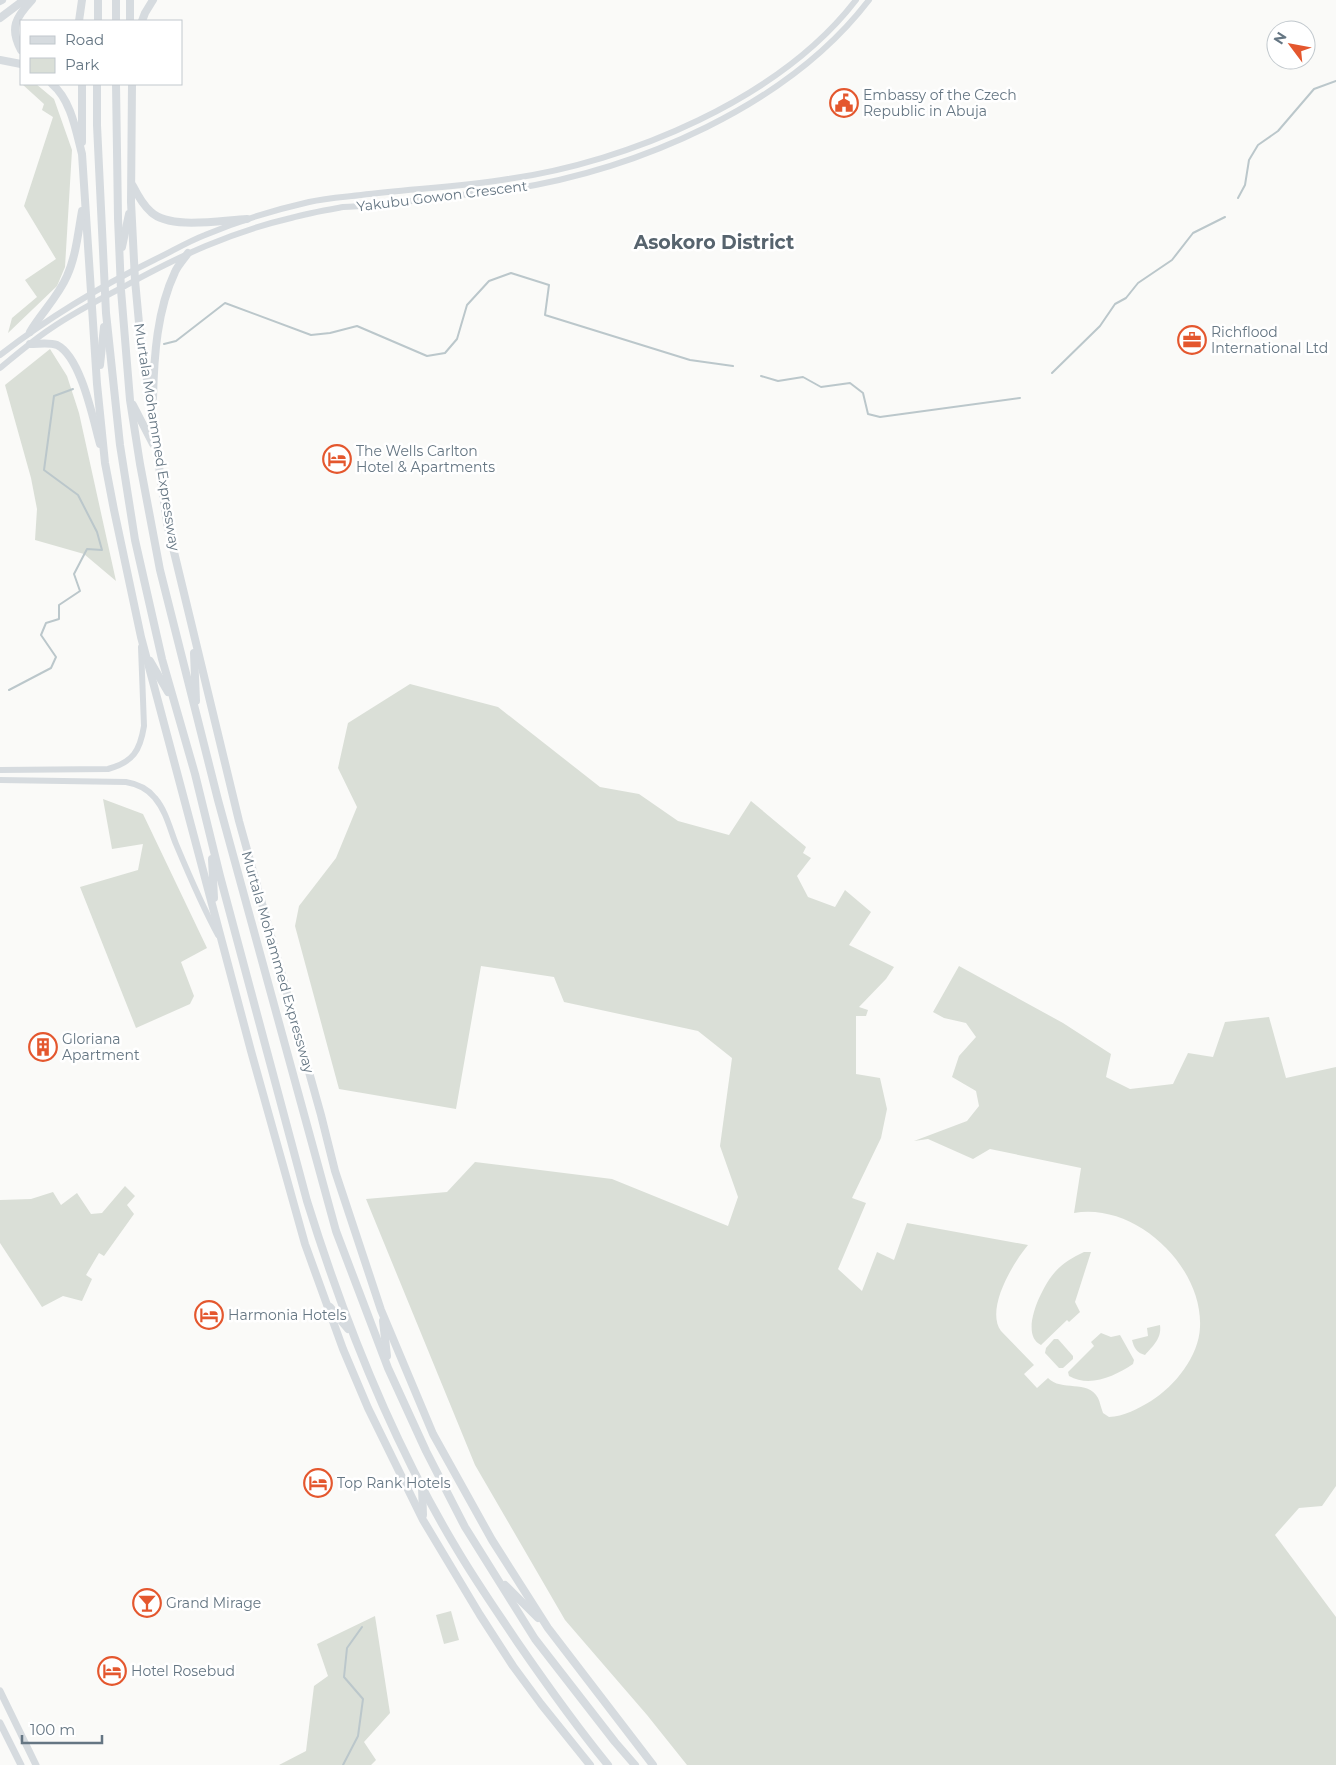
<svg xmlns="http://www.w3.org/2000/svg" width="1336" height="1765" viewBox="0 0 1336 1765" font-family="Montserrat,sans-serif">
  <style>
    .green { fill: #dadfd7 }
    .lines { fill: none; stroke-linecap: round; stroke-linejoin: round }
    .stream { stroke: #bbc7cb; stroke-width: 2 }
    .secondary { stroke: #d6dbdf; stroke-width: 6 }
    .primary { stroke: #d6dbdf; stroke-width: 7 }
    .highway { stroke: #d6dbdf; stroke-width: 8 }
    .labels { text-anchor: middle; dominant-baseline: central; stroke-width: 5; stroke-linejoin: round; paint-order: stroke }
    .poi-label { font-size: 14px; fill: #657683; stroke: #fff; text-anchor: start }
    .street-label { font-size: 14px; fill: #657683; stroke: #fff }
    .district-label { font-size: 19px; font-weight: bold; fill: #57646e; stroke: #fff }
  </style>
  <rect width="100%" height="100%" fill="#fafaf8"/>
  <g class="green">
    <polygon points="22,84 36,84 54,99 72,150 65,267 57,286 8,333 12,318 37,297 25,280 56,259 24,206 53,117 42,110 44,104"/>
    <polygon points="50,349 67,376 79,413 116,581 84,554 35,540 37,509 31,478 5,385"/>
    <path d="M 410,684 L 498,707 L 600,787 L 639,794 L 678,821 L 729,835 L 751,801 L 806,847 L 803,853 L 811,858 L 797,876 L 808,897 L 835,907 L 845,890 L 871,912 L 849,945 L 894,967 L 886,979 L 859,1007 L 868,1010 L 866,1016 L 856,1016 L 856,1074 L 880,1078 L 887,1109 L 881,1138 L 852,1198 L 866,1203 L 838,1269 L 862,1291 L 877,1252 L 894,1260 L 907,1223 L 1028,1245 C 1013,1263 985,1309 1001,1331 L 1034,1365 L 1024,1374 L 1037,1388 L 1048,1378 C 1061,1392 1088,1379 1098,1398 C 1100,1402 1101,1408 1103,1413 L 1109,1417 C 1123,1417 1139,1408 1151,1401 C 1175,1386 1199,1356 1200,1327 C 1203,1266 1135,1202 1074,1213 L 1081,1168 L 990,1149 L 973,1159 L 928,1139 L 914,1141 L 967,1121 L 979,1106 L 976,1091 L 952,1077 L 959,1056 L 976,1037 L 966,1023 L 944,1018 L 933,1012 L 959,966 L 1063,1023 L 1111,1054 L 1106,1077 L 1130,1089 L 1173,1084 L 1188,1053 L 1213,1057 L 1225,1022 L 1269,1017 L 1286,1078 L 1336,1067 L 1336,1486 L 1322,1506 L 1299,1508 L 1275,1535 L 1336,1617 L 1336,1765 L 687,1765 L 647,1715 L 565,1620 L 475,1465 L 366,1199 L 447,1192 L 475,1162 L 612,1179 L 728,1226 L 738,1197 L 720,1146 L 732,1058 L 698,1031 L 564,1002 L 554,977 L 481,966 L 456,1109 L 339,1089 L 295,926 L 299,906 L 336,858 L 357,807 L 338,768 L 348,723 Z"/>
    <polygon points="103,799 143,814 207,948 181,962 194,996 190,1004 136,1028 80,887 138,870 143,844 112,849"/>
    <polygon points="125,1186 135,1196 127,1205 134,1214 104,1256 99,1253 86,1275 92,1279 82,1301 63,1296 42,1307 0,1243 0,1200 31,1199 53,1192 61,1205 77,1193 91,1214 102,1213"/>
    <path d="M 1084,1252 L 1091,1252 L 1075,1302 L 1080,1312 L 1069,1322 L 1067,1320 L 1041,1345 C 1018,1334 1043,1285 1055,1272 C 1063,1263 1073,1257 1084,1252 Z"/>
    <path d="M 1160,1325 C 1162,1338 1153,1346 1145,1355 C 1137,1353 1134,1348 1132,1340 L 1148,1336 L 1147,1328 Z"/>
    <path d="M 1101,1333 L 1111,1337 L 1120,1335 L 1134,1360 L 1133,1364 C 1115,1376 1090,1388 1069,1376 L 1068,1372 L 1094,1346 L 1091,1342 Z"/>
    <polygon points="1054,1339 1058,1339 1073,1356 1073,1359 1063,1368 1059,1368 1045,1353 1046,1348"/>
    <polygon points="451,1611 459,1640 444,1644 436,1615"/>
    <polygon points="375,1616 390,1713 364,1742 376,1760 371,1765 279,1765 306,1751 314,1686 328,1676 317,1644"/>
  </g>
  <g class="lines">
    <g class="stream">
      <polyline points="1238,198 1245,185 1249,160 1258,145 1278,131 1314,89 1336,81"/>
      <polyline points="164,344 176,341 225,303 311,335 330,333 357,326 427,356 445,353 457,339 467,305 489,281 511,273 549,285 545,315 690,360 733,366"/>
      <polyline points="1052,373 1100,326 1115,304 1126,298 1138,283 1172,260 1193,233 1225,217"/>
      <polyline points="761,376 778,381 803,377 821,387 850,383 863,393 868,414 880,417 1020,398"/>
      <polyline points="9,690 51,668 56,657 41,635 46,623 59,619 59,605 80,591 74,574 87,549 102,550 97,532 78,495 44,470 54,396 73,389"/>
      <polyline points="343,1765 358,1736 363,1699 344,1677 347,1648 362,1627"/>
    </g>
    <g class="secondary">
      <path d="M 0,355 C 48,318 99,287 154,260 C 171,252 187,242 205,235 C 238,221 274,210 309,202 C 326,198 344,197 361,195 C 410,189 459,187 508,179 C 628,162 780,99 856,0"/>
      <path d="M 0,368 C 16,355 32,341 50,329 C 73,313 100,299 125,286 C 179,256 231,232 291,218 C 308,213 326,210 343,207 C 358,206 372,206 387,204 C 406,202 425,199 445,197 C 466,194 487,193 507,190 C 637,170 788,106 869,0"/>
      <path d="M 0,770 L 108,769 C 133,762 140,751 144,726 L 141,647"/>
      <path d="M 0,780 L 126,782 C 138,784 148,789 155,798 C 166,811 170,829 176,844 C 189,875 202,906 218,935"/>
    </g>
    <g class="primary">
      <polyline points="0,1691 36,1765"/>
      <polyline points="0,1723 21,1765"/>
    </g>
    <g class="highway">
      <polyline points="116,0 116,21"/>
      <polyline points="130,0 130,21"/>
      <polyline points="0,1 2,0"/>
      <polyline points="0,18 24,0"/>
      <polyline points="79,21 82,0"/>
      <polyline points="98,21 98,0"/>
      <polyline points="142,21 145,13 153,0"/>
      <path d="M 21,50 C 9,28 16,17 32,0"/>
      <polyline points="0,60 21,64"/>
      <path d="M 52,84 C 71,100 76,131 82,154 L 97,384 L 105,463 L 114,510 L 141,637 L 251,1051 L 305,1244 L 343,1349 L 368,1408 L 423,1520 L 480,1615 L 513,1666 L 541,1704 L 590,1765"/>
      <path d="M 97,84 L 97,125 L 106,313 L 120,445 L 135,540 L 162,659 L 195,774 L 220,876 L 307,1201 C 345,1323 392,1442 458,1551 C 477,1583 498,1613 518,1643 C 547,1685 576,1726 608,1765"/>
      <polyline points="116,84 118,218 121,290 130,400 140,464 160,570 218,800 336,1231 388,1368 426,1451 465,1527 535,1639 615,1742 635,1765"/>
      <polyline points="132,84 131,202 135,280 139,323 167,523 239,821 321,1115 335,1171 381,1310 433,1434 492,1540 548,1628 653,1765"/>
      <polyline points="82,142 82,84"/>
      <path d="M 133,186 C 138,196 143,205 151,212 C 170,230 222,220 247,219"/>
      <polyline points="122,247 129,214"/>
      <path d="M 30,332 C 41,313 58,297 67,276 C 76,256 78,233 82,211"/>
      <path d="M 30,344 C 39,344 49,342 57,345 C 81,357 93,419 100,444"/>
      <polyline points="100,365 104,327"/>
      <path d="M 153,398 C 154,356 157,310 175,272 C 178,265 184,259 188,253"/>
      <polyline points="133,405 153,444"/>
      <polyline points="194,653 196,701"/>
      <polyline points="150,661 168,692"/>
      <polyline points="212,859 214,898"/>
      <polyline points="330,1307 348,1329"/>
      <polyline points="383,1321 387,1356"/>
      <polyline points="422,1487 423,1515"/>
      <polyline points="505,1585 538,1618"/>
    </g>
  </g>
  <defs>
    <symbol id="civic-ring" viewBox="-11 -11 22 22"><circle r="9.5" fill="#fff" stroke="#e4572e" stroke-width="1.5"/><path d="M-.6-6.5H3V-4.5H.6V-3L4-1V1h2V6H-6V1h2V-1L-.6-3ZM-1.2 2.5V6h2.4V2.5Z" fill="#e4572e"/></symbol>
    <symbol id="office-ring" viewBox="-11 -11 22 22"><circle r="9.5" fill="#fff" stroke="#e4572e" stroke-width="1.5"/><path d="M-6-3h4V-5.5h4V-3h4V5H-6ZM-1-4.5V-3h2v-1.5ZM-6 0V1H6V0Z" fill="#e4572e"/></symbol>
    <symbol id="hotel-ring" viewBox="-11 -11 22 22"><circle r="9.5" fill="#fff" stroke="#e4572e" stroke-width="1.5"/><path d="M-6-4.5h1.5V1H6V5H4.5V3h-9V5H-6ZM-4 0a1.8 1.8 0 1 1 3.6 0ZM.5 0V-2.5h3Q6-2.5 6 0Z" fill="#e4572e"/></symbol>
    <symbol id="building-ring" viewBox="-11 -11 22 22"><circle r="9.5" fill="#fff" stroke="#e4572e" stroke-width="1.5"/><path d="M-4-6H4V6H1V3H-1V6H-4ZM-2.5-4.3h1.7v1.8h-1.7ZM.8-4.3h1.7v1.8H.8ZM-2.5-1h1.7V.8h-1.7ZM.8-1h1.7V.8H.8Z" fill="#e4572e"/></symbol>
    <symbol id="bar-ring" viewBox="-11 -11 22 22"><circle r="9.5" fill="#fff" stroke="#e4572e" stroke-width="1.5"/><path d="M-6-5H6L.8 .8V4.5H3.5V6h-7V4.5H-.8V.8Z" fill="#e4572e"/></symbol>
  </defs>
  <g fill-rule="evenodd">
    <use href="#civic-ring" x="828" y="87" width="32" height="32"/>
    <use href="#office-ring" x="1176" y="324" width="32" height="32"/>
    <use href="#hotel-ring" x="321" y="443" width="32" height="32"/>
    <use href="#building-ring" x="27" y="1031" width="32" height="32"/>
    <use href="#hotel-ring" x="193" y="1299" width="32" height="32"/>
    <use href="#hotel-ring" x="302" y="1467" width="32" height="32"/>
    <use href="#bar-ring" x="131" y="1587" width="32" height="32"/>
    <use href="#hotel-ring" x="96" y="1655" width="32" height="32"/>
  </g>
  <g class="labels">
    <g class="poi-label">
      <text x="863" y="95">Embassy of the Czech<tspan x="863" dy="16">Republic in Abuja</tspan></text>
      <text x="1211" y="332">Richflood<tspan x="1211" dy="16">International Ltd</tspan></text>
      <text x="356" y="451">The Wells Carlton<tspan x="356" dy="16">Hotel &amp; Apartments</tspan></text>
      <text x="62" y="1039">Gloriana<tspan x="62" dy="16">Apartment</tspan></text>
      <text x="228" y="1315">Harmonia Hotels</text>
      <text x="337" y="1483">Top Rank Hotels</text>
      <text x="166" y="1603">Grand Mirage</text>
      <text x="131" y="1671">Hotel Rosebud</text>
    </g>
    <g class="street-label">
      <text transform="translate(442 196) rotate(-7)">Yakubu Gowon Crescent</text>
      <text transform="translate(157 437) rotate(81)">Murtala Mohammed Expressway</text>
      <text transform="translate(278 962) rotate(74)">Murtala Mohammed Expressway</text>
    </g>
    <g class="district-label">
      <text x="714" y="242">Asokoro District</text>
    </g>
  </g>
  <rect x="20" y="20" width="162" height="65" fill="#ffffff" stroke="#c1c8cd"/>
  <rect x="30" y="36" width="25" height="8" fill="#d6dbdf" stroke="#c1c8cd"/>
  <text x="65" y="45" font-size="15" fill="#657683">Road</text>
  <rect x="30" y="58" width="25" height="15" fill="#dadfd7" stroke="#c1c8cd"/>
  <text x="65" y="70" font-size="15" fill="#657683">Park</text>
  <g transform="translate(1291 45) rotate(302)"><circle r="24" fill="#ffffff" stroke="#c1c8cd"/>
  <path d="M0-4L9 19L0 12L-9 19Z" fill="#e4572e"/>
  <text y="-8" font-size="14" font-weight="bold" text-anchor="middle" fill="#657683">N</text>
  </g>
  <path d="M22 1735v8h80v-8" fill="none" stroke="#657683" stroke-width="2.5"/>
  <text x="30" y="1735" font-size="15" fill="#657683" stroke="#ffffff" stroke-width="4" paint-order="stroke">100 m</text>
</svg>
